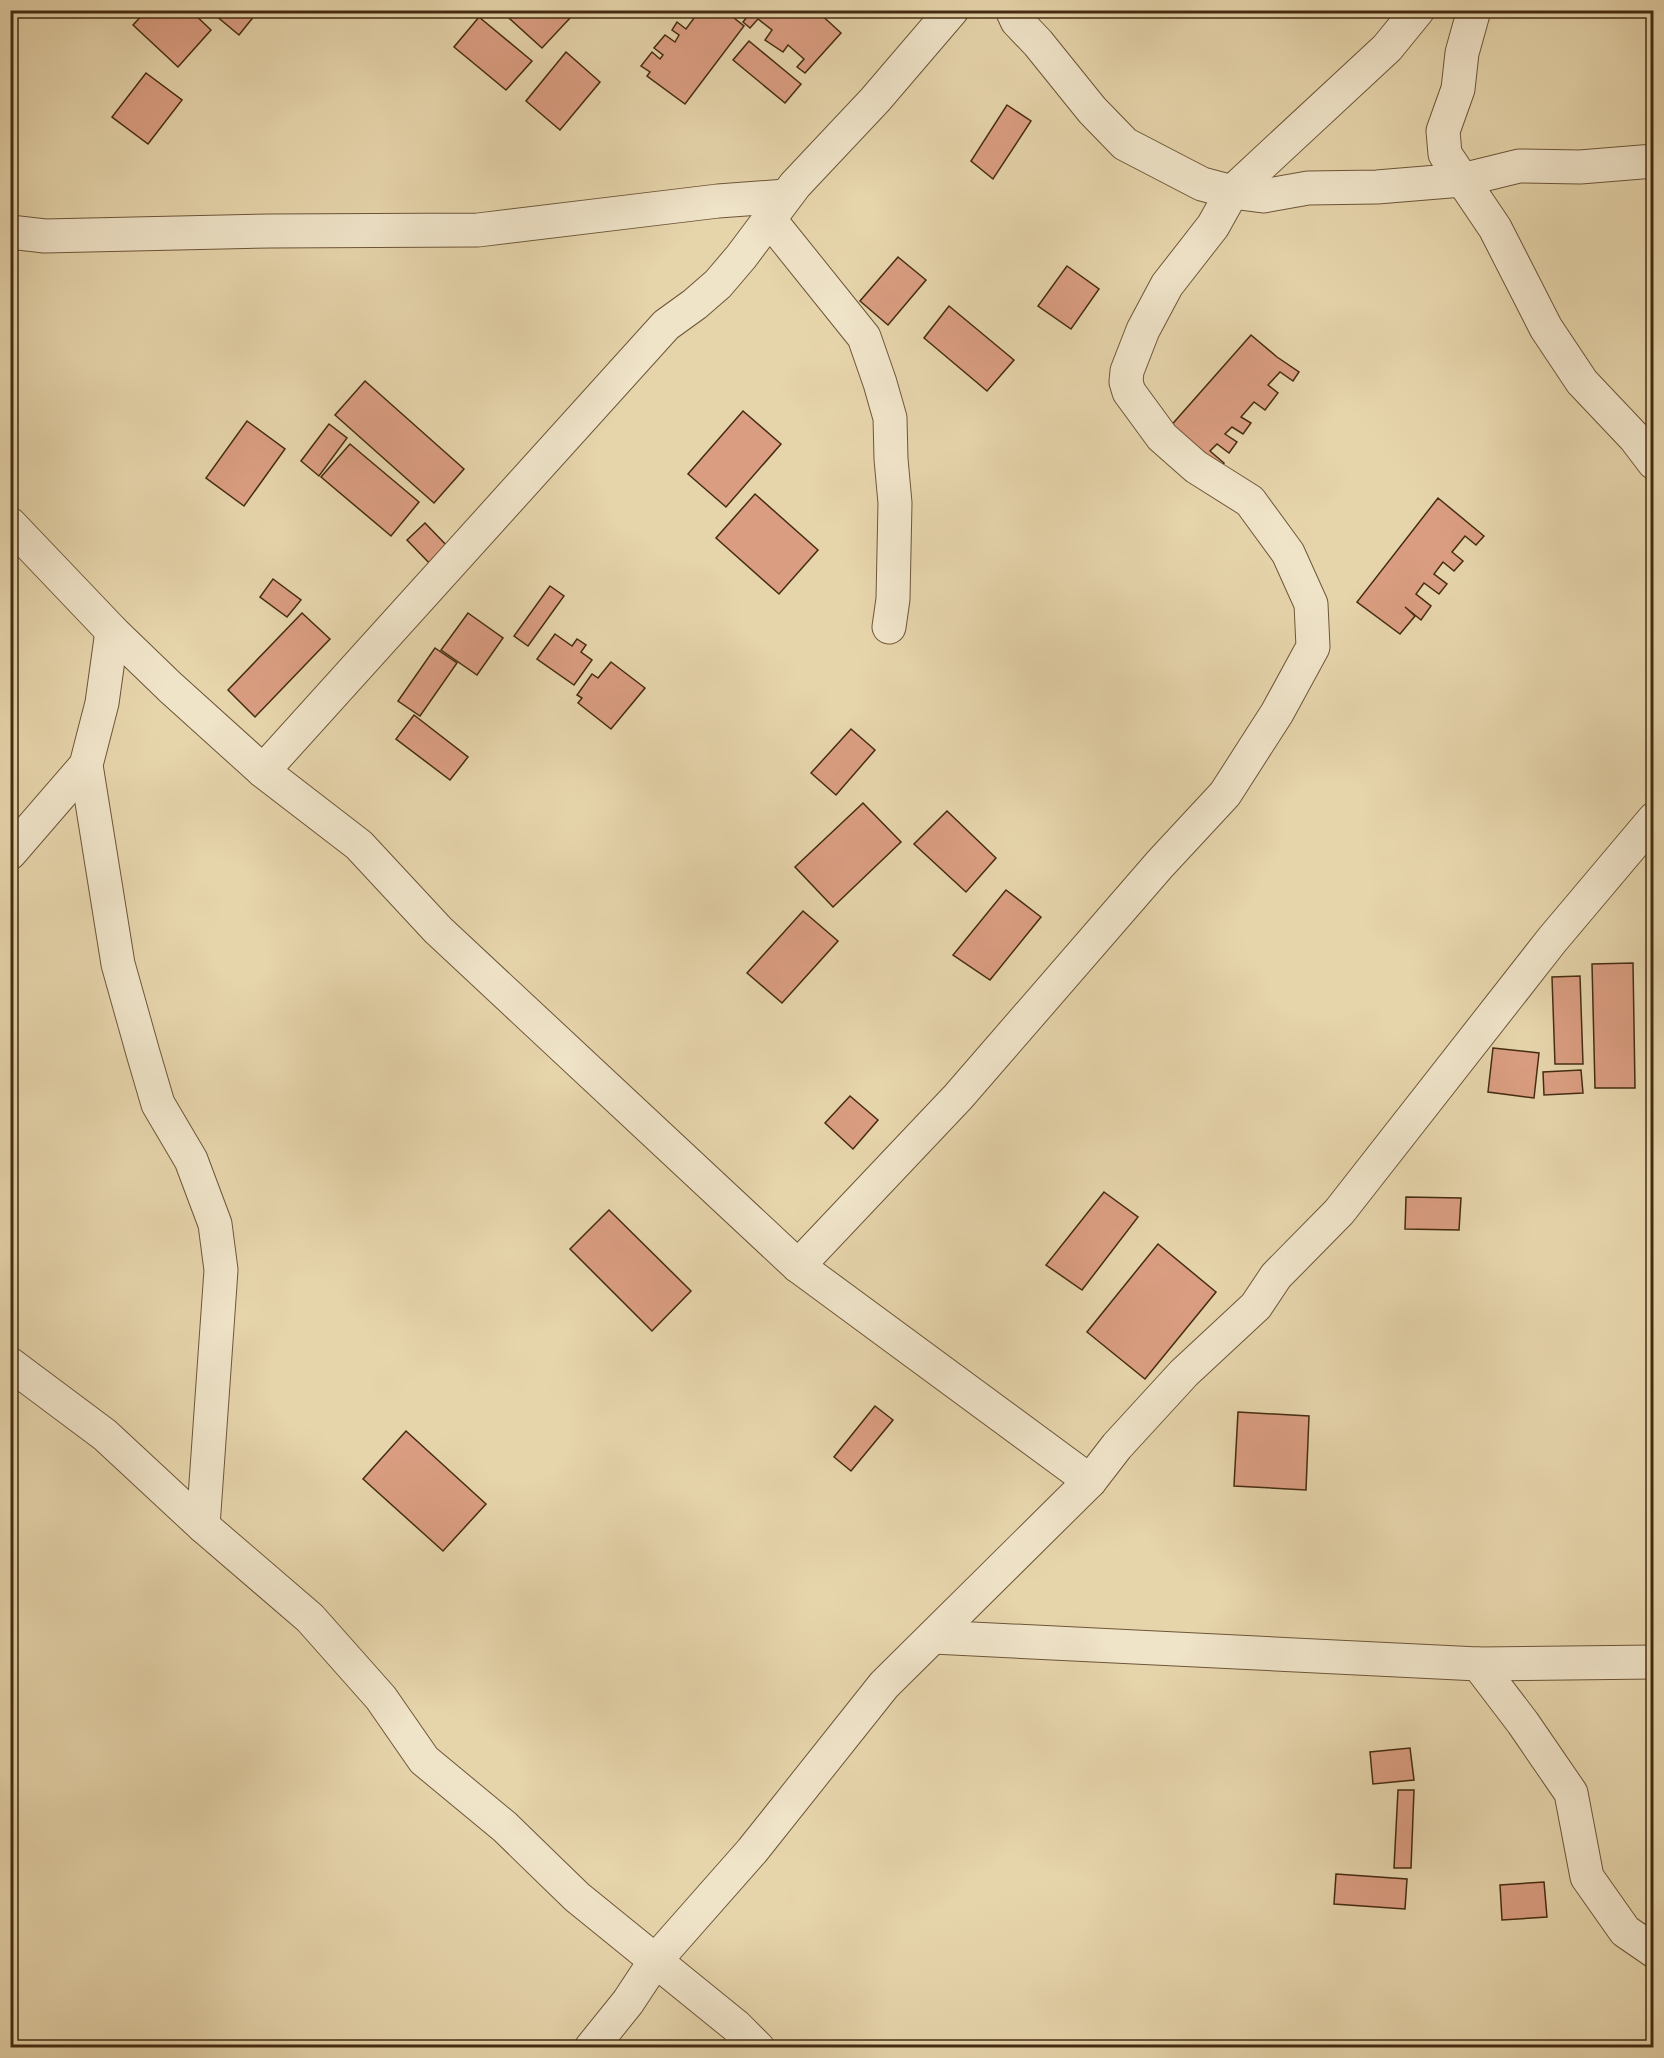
<svg xmlns="http://www.w3.org/2000/svg" width="1664" height="2058" viewBox="0 0 1664 2058" font-family="'IM FELL Double Pica',serif">
  <style>
    .building { fill: #da9d81; stroke: #452c12; stroke-width: 1.5 }
    .lines { fill: none; stroke-linecap: round; stroke-linejoin: round }
    .minor-casing { stroke: #6d5638; stroke-width: 35 }
    .minor { stroke: #efe3c8; stroke-width: 33 }
  </style>
  <rect width="100%" height="100%" fill="#e6d4ab"/>
  <filter id="stains"><feTurbulence type="fractalNoise" baseFrequency=".00333" numOctaves="4"/><feColorMatrix values="0 0 0 0 .2 0 0 0 0 .09 0 0 0 0 .02 0 0 0 .5 -.17"/></filter>
  <radialGradient id="worn" r=".72"><stop offset=".6" stop-color="#630" stop-opacity="0"/><stop offset="1" stop-color="#630" stop-opacity=".3"/></radialGradient>
  <g class="building">
    <polygon points="147,10 190,10 211,30 178,67 133,25"/>
    <polygon points="209,10 259,10 239,35"/>
    <polygon points="500,10 565,10 571,17 542,48"/>
    <polygon points="700,10 724,10 744,26 685,104 647,76 650,72 641,66 652,52 660,59 663,55 654,48 665,35 675,42 679,35 672,30 677,22 686,29"/>
    <polygon points="749,10 816,10 841,33 805,73 797,67 804,59 788,45 783,52 765,40 772,30 758,19 750,28 743,22 751,12"/>
    <polygon points="479,17 532,61 506,90 454,47"/>
    <polygon points="749,41 801,84 785,103 733,60"/>
    <polygon points="566,52 600,82 560,130 526,101"/>
    <polygon points="146,73 182,100 148,144 112,117"/>
    <polygon points="1007,105 1031,121 993,179 971,161"/>
    <polygon points="898,257 926,280 888,325 860,301"/>
    <polygon points="1067,266 1099,289 1071,329 1038,306"/>
    <polygon points="949,306 1014,360 987,391 924,338"/>
    <polygon points="1251,335 1277,357 1299,372 1293,381 1280,372 1268,385 1278,393 1265,410 1254,402 1241,417 1251,423 1243,434 1232,427 1225,434 1237,442 1229,453 1217,444 1210,451 1224,463 1216,472 1168,429"/>
    <polygon points="365,381 464,469 434,503 335,415"/>
    <polygon points="743,411 781,444 726,507 688,474"/>
    <polygon points="247,421 285,449 244,506 206,478"/>
    <polygon points="329,424 347,438 319,476 301,461"/>
    <polygon points="350,444 419,502 391,536 321,477"/>
    <polygon points="755,494 818,550 779,594 716,538"/>
    <polygon points="1438,498 1484,536 1476,545 1465,536 1452,552 1463,561 1454,571 1443,562 1434,574 1447,584 1439,594 1424,583 1416,594 1431,606 1421,620 1405,607 1415,616 1400,634 1357,602"/>
    <polygon points="425,523 452,551 434,568 407,540"/>
    <polygon points="273,579 301,600 287,617 260,597"/>
    <polygon points="550,586 564,596 528,646 514,636"/>
    <polygon points="302,613 330,639 255,717 228,690"/>
    <polygon points="468,613 503,638 477,675 441,650"/>
    <polygon points="555,634 572,646 577,639 586,645 581,652 592,660 574,685 537,659"/>
    <polygon points="435,648 457,663 420,716 398,701"/>
    <polygon points="611,662 645,688 611,729 578,703 582,698 577,695 592,674 598,678"/>
    <polygon points="414,715 468,757 450,780 396,739"/>
    <polygon points="851,729 875,750 836,795 811,773"/>
    <polygon points="863,803 901,842 833,907 795,867"/>
    <polygon points="947,811 996,858 966,892 914,844"/>
    <polygon points="1006,890 1041,917 990,980 953,955"/>
    <polygon points="803,911 838,941 782,1003 747,973"/>
    <polygon points="1633,963 1635,1088 1595,1088 1592,964"/>
    <polygon points="1580,976 1583,1064 1555,1064 1552,977"/>
    <polygon points="1493,1048 1539,1053 1534,1098 1488,1092"/>
    <polygon points="1581,1070 1583,1093 1544,1095 1543,1072"/>
    <polygon points="850,1096 878,1120 853,1149 825,1123"/>
    <polygon points="1104,1192 1138,1217 1082,1290 1046,1265"/>
    <polygon points="1406,1197 1461,1198 1459,1230 1405,1229"/>
    <polygon points="609,1210 691,1291 652,1331 570,1249"/>
    <polygon points="1158,1244 1216,1292 1145,1379 1087,1332"/>
    <polygon points="875,1406 893,1420 851,1471 834,1457"/>
    <polygon points="1238,1412 1309,1416 1306,1490 1234,1486"/>
    <polygon points="406,1431 486,1504 443,1551 363,1479"/>
    <polygon points="1410,1748 1414,1780 1373,1784 1370,1752"/>
    <polygon points="1398,1790 1414,1790 1411,1868 1394,1868"/>
    <polygon points="1651,1851 1654,1851 1654,1934 1647,1934"/>
    <polygon points="1336,1874 1407,1879 1405,1909 1334,1904"/>
    <polygon points="1544,1882 1547,1917 1502,1920 1500,1885"/>
  </g>
  <g class="lines">
    <defs>
      <g id="minor">
        <polyline points="1012,10 1017,21 1038,43 1092,110 1125,144 1202,184 1232,192 1263,196 1308,188 1377,187 1462,180 1519,166 1580,167 1654,161"/>
        <polyline points="1474,10 1462,53 1458,89 1443,131 1445,154 1495,228 1546,328 1582,382 1635,438 1654,463"/>
        <polyline points="770,220 864,337 880,383 890,418 891,459 895,503 893,599 889,627"/>
        <polyline points="10,232 45,236 270,231 478,230 718,201 786,196"/>
        <polyline points="10,524 112,631 170,687 263,771 359,845 438,930 798,1266 1090,1481"/>
        <polyline points="86,765 118,964 143,1053 158,1104 191,1160 215,1224 221,1270 203,1526"/>
        <polyline points="263,771 666,325 695,304 718,284 741,257 795,185 875,100 952,10"/>
        <polyline points="10,853 86,765 102,703 112,631"/>
        <polyline points="798,1266 958,1097 1160,864 1225,794 1277,713 1313,647 1311,604 1288,553 1250,501 1196,467 1162,437 1129,392 1126,382 1127,371 1143,330 1167,285 1213,226 1232,192 1387,48 1418,10"/>
        <polyline points="10,1364 105,1435 203,1526 310,1618 381,1698 424,1760 505,1827 577,1897 736,2026 758,2048"/>
        <polyline points="933,1637 1478,1664 1523,1723 1571,1793 1587,1877 1625,1931 1654,1951"/>
        <polyline points="1478,1664 1654,1662"/>
        <polyline points="591,2048 628,2002 655,1961 752,1851 884,1685 1090,1481 1117,1446 1184,1373 1256,1306 1276,1276 1339,1212 1552,940 1654,819"/>
      </g>
    </defs>
    <use href="#minor" class="minor-casing"/>
    <use href="#minor" class="minor"/>
  </g>
  <rect width="1664" height="2058" fill="none" stroke="#e6d4ab" stroke-width="36"/>
  <rect x="12" y="12" width="1640" height="2034" fill="none" stroke="#452c12" stroke-width="3"/>
  <rect x="18" y="18" width="1628" height="2022" fill="none" stroke="#452c12" stroke-width="1.5"/>
  <rect width="100%" height="100%" filter="url(#stains)"/>
  <rect width="100%" height="100%" fill="url(#worn)"/>
</svg>
